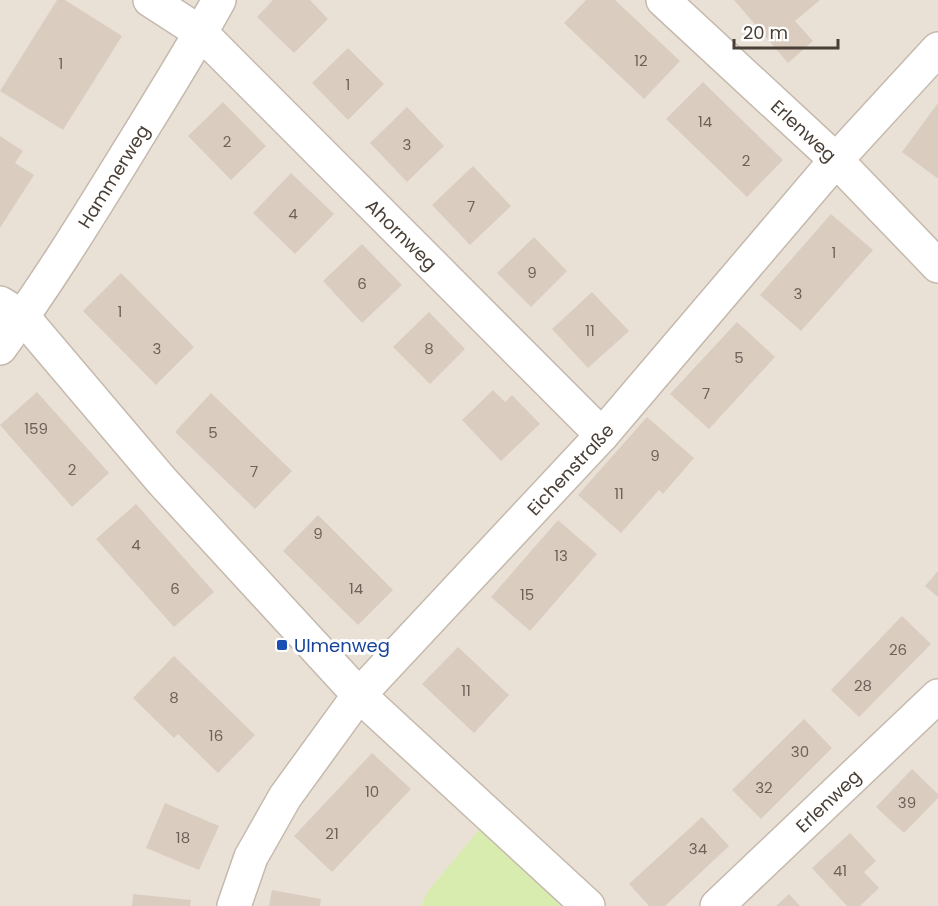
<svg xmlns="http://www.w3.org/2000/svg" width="938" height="906" viewBox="0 0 938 906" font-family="Poppins,sans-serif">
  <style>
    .residential { fill: #eae1d6 }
    .green { fill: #d9ecaf }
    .building { fill: #dbccc0 }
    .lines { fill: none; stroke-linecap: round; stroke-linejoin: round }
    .minor-casing { stroke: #c5b9ad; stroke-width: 36 }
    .minor { stroke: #fff; stroke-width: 33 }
    .transit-dot { fill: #1a4fb4; stroke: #fff; stroke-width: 2 }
    .labels { text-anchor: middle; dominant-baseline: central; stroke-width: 6; stroke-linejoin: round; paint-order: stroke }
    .number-label { font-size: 15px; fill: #6e6258 }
    .street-label { font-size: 18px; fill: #493f36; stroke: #fff }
    .transit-label { font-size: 18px; fill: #164399; stroke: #fff; text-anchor: start }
  </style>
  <rect width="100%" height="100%" fill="#f5f0e9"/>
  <rect class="residential" x="0" y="0" width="938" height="906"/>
  <polygon class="green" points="483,825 561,906 421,906 428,891"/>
  <g class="building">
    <polygon points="57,0 65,0 122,36 63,130 0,91"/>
    <polygon points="273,0 310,0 328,19 294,53 257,17"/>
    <polygon points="586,0 615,0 680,61 644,99 564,23"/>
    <polygon points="734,0 820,0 795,21 813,41 788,63"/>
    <polygon points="348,48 384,84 348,120 312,83"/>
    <polygon points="703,82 783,160 747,197 666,119"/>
    <polygon points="223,102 266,146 231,180 188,136"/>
    <polygon points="938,103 938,177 937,178 902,152"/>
    <polygon points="407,107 444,146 407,182 370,143"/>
    <polygon points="0,136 23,151 15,163 34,175 0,228"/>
    <polygon points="473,166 511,206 470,245 432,205"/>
    <polygon points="291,173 334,214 295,254 253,213"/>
    <polygon points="831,214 873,250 801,331 760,295"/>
    <polygon points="534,237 567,271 531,307 497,273"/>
    <polygon points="362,244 402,285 362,323 323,281"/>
    <polygon points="121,273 194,347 156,385 83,311"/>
    <polygon points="592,292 629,331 588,368 552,329"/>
    <polygon points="429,312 465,349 430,384 393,347"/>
    <polygon points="737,322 775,357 709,429 670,394"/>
    <polygon points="493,390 505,402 512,395 540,424 501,461 462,420"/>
    <polygon points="37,392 109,473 72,507 0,425"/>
    <polygon points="211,393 292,471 255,509 175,432"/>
    <polygon points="647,417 694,458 663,494 659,490 621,533 578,495"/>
    <polygon points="136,504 214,592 174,627 96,539"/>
    <polygon points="318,515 393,590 358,625 283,551"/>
    <polygon points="558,520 597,554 530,631 491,597"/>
    <polygon points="938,571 938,597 925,586"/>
    <polygon points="902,616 931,644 859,717 831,690"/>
    <polygon points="458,647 509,695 474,733 422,684"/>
    <polygon points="174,656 255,735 218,773 178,734 174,738 133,698"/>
    <polygon points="804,719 832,748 761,819 732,790"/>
    <polygon points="372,753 411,789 332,872 294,836"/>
    <polygon points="912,769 938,794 938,798 904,833 876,807"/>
    <polygon points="165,803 219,826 199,870 146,848"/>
    <polygon points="702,817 729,846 665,906 649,906 629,884"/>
    <polygon points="850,833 876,861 864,872 879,888 860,906 847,906 812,868"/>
    <polygon points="272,890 321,899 320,906 269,906"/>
    <polygon points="133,894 191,900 190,906 132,906"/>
    <polygon points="789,894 800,906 776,906"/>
  </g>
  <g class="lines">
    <defs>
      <g id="minor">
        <path id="s1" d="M 150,0 L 201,33 L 602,435"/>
        <path id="s2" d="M 663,0 L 836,160 L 938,266"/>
        <polyline points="0,303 23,317 162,481 359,695 588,906"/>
        <path id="s3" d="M 0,348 C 47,284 88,217 130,149 C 160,100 191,51 219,0"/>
        <path id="s4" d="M 234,906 L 251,857 L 285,797 L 359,695 L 602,435 L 836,160 L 938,49"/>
        <path id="s5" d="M 717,906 L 938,696"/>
      </g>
    </defs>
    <use href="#minor" class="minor-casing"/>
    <use href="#minor" class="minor"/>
  </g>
  <rect class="transit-dot" x="276" y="639" width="12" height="12" rx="3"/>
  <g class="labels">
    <g class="number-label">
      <text x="641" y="60">12</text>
      <text x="61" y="63">1</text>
      <text x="348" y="84">1</text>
      <text x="705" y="121">14</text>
      <text x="227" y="141">2</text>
      <text x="407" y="144">3</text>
      <text x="746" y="160">2</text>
      <text x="471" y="206">7</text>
      <text x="293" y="213">4</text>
      <text x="834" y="252">1</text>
      <text x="532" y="272">9</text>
      <text x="362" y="283">6</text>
      <text x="798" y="293">3</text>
      <text x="120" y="311">1</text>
      <text x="590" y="330">11</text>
      <text x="157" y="348">3</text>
      <text x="429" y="348">8</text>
      <text x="739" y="357">5</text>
      <text x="706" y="393">7</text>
      <text x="36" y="428">159</text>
      <text x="213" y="432">5</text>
      <text x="655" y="455">9</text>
      <text x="72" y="469">2</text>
      <text x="254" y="471">7</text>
      <text x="619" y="493">11</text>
      <text x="318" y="533">9</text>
      <text x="136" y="544">4</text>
      <text x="561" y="555">13</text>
      <text x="175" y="588">6</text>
      <text x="356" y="588">14</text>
      <text x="527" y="594">15</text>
      <text x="898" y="649">26</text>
      <text x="863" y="685">28</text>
      <text x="466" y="690">11</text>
      <text x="174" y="697">8</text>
      <text x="216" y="735">16</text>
      <text x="800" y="751">30</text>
      <text x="764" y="787">32</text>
      <text x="372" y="791">10</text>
      <text x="907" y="802">39</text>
      <text x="332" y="833">21</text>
      <text x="183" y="837">18</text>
      <text x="698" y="848">34</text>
      <text x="840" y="870">41</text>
    </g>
    <g class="street-label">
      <text stroke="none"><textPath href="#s2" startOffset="192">Erlenweg</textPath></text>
      <text stroke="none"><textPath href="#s3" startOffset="206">Hammerweg</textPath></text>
      <text stroke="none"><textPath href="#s1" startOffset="345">Ahornweg</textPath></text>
      <text stroke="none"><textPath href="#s4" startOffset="556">Eichenstraße</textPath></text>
      <text stroke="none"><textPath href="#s5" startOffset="153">Erlenweg</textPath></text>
    </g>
    <g class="transit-label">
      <text x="294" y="645">Ulmenweg</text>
    </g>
  </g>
  <path d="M734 39v9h104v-9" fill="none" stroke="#493f36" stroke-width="3"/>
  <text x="743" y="39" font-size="18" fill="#493f36" stroke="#ffffff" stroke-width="4.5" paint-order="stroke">20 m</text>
</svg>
